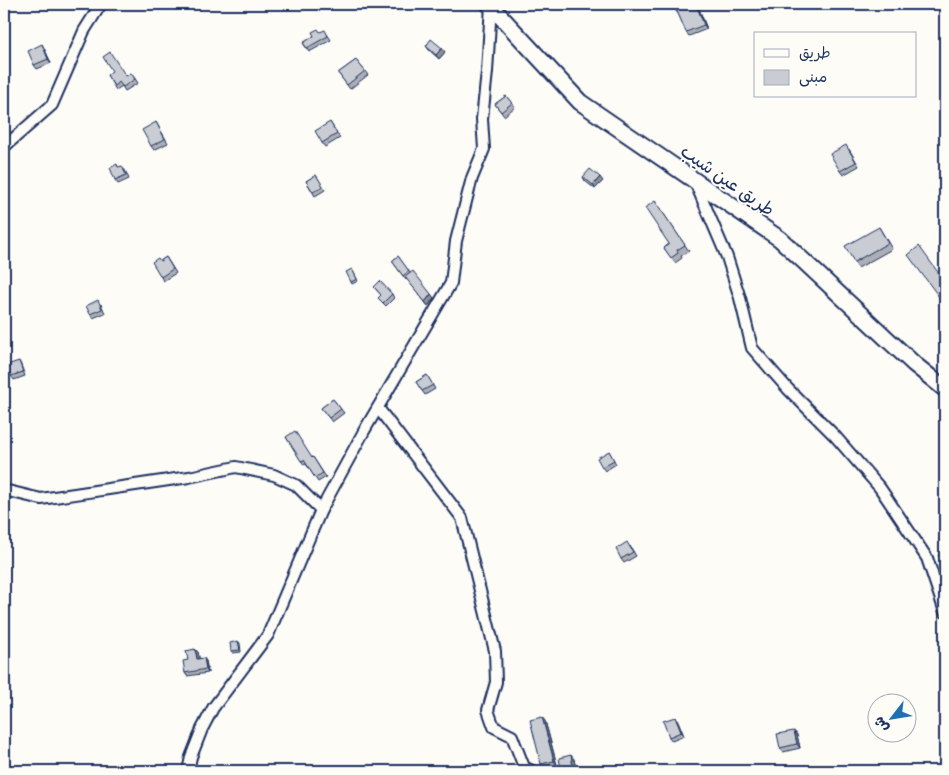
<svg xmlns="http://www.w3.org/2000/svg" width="949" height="775" viewBox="0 0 949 775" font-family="Delius,'Playpen Sans Arabic',sans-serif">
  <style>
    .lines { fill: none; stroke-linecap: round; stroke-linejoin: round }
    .minor-casing { stroke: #1b2f5e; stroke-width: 14 }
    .secondary-casing { stroke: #1b2f5e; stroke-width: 19 }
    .minor { stroke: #fdfcf7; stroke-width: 10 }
    .secondary { stroke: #fdfcf7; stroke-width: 15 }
    .wall { fill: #adafb5; stroke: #1b2f5e }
    .shaded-wall { fill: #8d8f94; stroke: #1b2f5e }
    .building { fill: #c9ccd3; stroke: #1b2f5e }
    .labels { text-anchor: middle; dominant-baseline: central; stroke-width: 4; stroke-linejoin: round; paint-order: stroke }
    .street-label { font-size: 18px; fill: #1b2f5e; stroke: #fdfcf7 }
  </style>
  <rect width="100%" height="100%" fill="#fdfcf7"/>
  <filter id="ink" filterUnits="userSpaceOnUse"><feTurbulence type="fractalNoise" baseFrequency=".02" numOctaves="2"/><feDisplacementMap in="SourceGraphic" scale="10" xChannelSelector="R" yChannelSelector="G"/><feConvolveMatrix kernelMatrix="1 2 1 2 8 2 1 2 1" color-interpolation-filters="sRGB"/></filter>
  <g filter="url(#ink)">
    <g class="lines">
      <defs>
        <g id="minor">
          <polyline points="4,147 52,105 84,31 101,4"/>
          <polyline points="695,182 727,257 740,298 752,348 788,389 835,436 880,488 927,558 945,612"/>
          <polyline points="378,408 462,518 495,651 496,682 488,710 494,727 512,736 524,767 532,771"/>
          <polyline points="4,490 41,499 189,477 236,467 274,475 296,485 321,510 364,431 451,283 456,241 472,178 484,149 482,119 487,72 491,5"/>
          <polyline points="188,771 191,757 202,729 213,708 268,635 321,510"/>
        </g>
        <polyline id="secondary" points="489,4 580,102 780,239 914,364 945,389"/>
      </defs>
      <use href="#minor" class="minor-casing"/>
      <use href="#secondary" class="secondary-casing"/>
      <use href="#minor" class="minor"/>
      <use href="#secondary" class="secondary"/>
    </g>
    <g class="wall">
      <polygon points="672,4 697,4 707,29 689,36 686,32 679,15 676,11"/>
      <polygon points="320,32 327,34 331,40 309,52 303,43"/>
      <polygon points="426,46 445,52 439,59 429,50"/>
      <polygon points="44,48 51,63 37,69 34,65"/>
      <polygon points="356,60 368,75 350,89 338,73"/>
      <polygon points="131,73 138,83 125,91 122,86 116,90 107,75 126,76"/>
      <polygon points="506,96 515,107 504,116 495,104"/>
      <polygon points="156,122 168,143 154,150 151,146"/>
      <polygon points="330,122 340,138 325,147 322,143"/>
      <polygon points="849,149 859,166 843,175 840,171"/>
      <polygon points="119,167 125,170 129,179 118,184 115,180"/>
      <polygon points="316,175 325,190 315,196 306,181"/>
      <polygon points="583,177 603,181 595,189 585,181"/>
      <polygon points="655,201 689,251 681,256 682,258 675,263 664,248 669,244"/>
      <polygon points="879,227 892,249 858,268 854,262"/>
      <polygon points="398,256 410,273 434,298 428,306 407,279 406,280 392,261"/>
      <polygon points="166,257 176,273 163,281 161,277 160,261"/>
      <polygon points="353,271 358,281 352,284 351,282"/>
      <polygon points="374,287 392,294 394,298 386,306 378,298 381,295"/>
      <polygon points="101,304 105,313 93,318 90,314"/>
      <polygon points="19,361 21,365 25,376 14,380 11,376"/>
      <polygon points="427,375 435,389 425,395 416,382"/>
      <polygon points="333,399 344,413 332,422 321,408"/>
      <polygon points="286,437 312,458 313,457 326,477 318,482 306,464 304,465"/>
      <polygon points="609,451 616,464 605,471 602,467"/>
      <polygon points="630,546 636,556 624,563 621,559"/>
      <polygon points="238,641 240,643 241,652 233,653 231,651"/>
      <polygon points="195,649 198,652 199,658 206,661 208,673 187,676 185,673 188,660"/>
      <polygon points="675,717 678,721 684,736 672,741 669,737"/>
      <polygon points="545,721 557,765 544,768 541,764"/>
      <polygon points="794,731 797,735 800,748 783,752 780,748"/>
      <polygon points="574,759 576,771 562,771 561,769"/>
    </g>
    <g class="shaded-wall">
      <polygon points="696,4 697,4 707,29 704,25"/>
      <polygon points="42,44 44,48 51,63 48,59"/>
      <polygon points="442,48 445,52 439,59 436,55"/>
      <polygon points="600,177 603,181 595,189 593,185"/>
      <polygon points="431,294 434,298 428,306 425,302"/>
      <polygon points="195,649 198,652 200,662 197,659"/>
      <polygon points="204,658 206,661 208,673 206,669"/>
      <polygon points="542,717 545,721 557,765 554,761"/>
      <polygon points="675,717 678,721 684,736 681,732"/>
      <polygon points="794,731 797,735 800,748 797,744"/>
      <polygon points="571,755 574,759 576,771 573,767"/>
    </g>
    <g class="building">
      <polygon points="672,4 696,4 704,25 686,32 677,11 676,11"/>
      <polygon points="318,29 320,32 325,30 328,36 307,48 303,43 314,36 312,32"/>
      <polygon points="431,39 442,48 436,55 426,46"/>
      <polygon points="42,44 48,59 34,65 28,51"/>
      <polygon points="110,52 126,76 131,73 135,79 123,87 119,82 114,86 107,75 112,71 103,57"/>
      <polygon points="356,60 365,71 347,85 338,73"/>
      <polygon points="506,96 512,103 501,112 495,104"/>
      <polygon points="156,122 165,139 151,146 142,130"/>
      <polygon points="330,122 337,134 322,143 315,131"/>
      <polygon points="846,145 856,162 840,171 830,154"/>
      <polygon points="117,164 118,167 122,166 126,175 115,180 110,168"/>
      <polygon points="590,169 600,177 593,185 583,177"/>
      <polygon points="316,175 323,186 313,192 306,181"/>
      <polygon points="655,201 685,245 677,250 678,253 671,258 664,248 669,244 645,208"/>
      <polygon points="879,227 888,243 854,262 845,246"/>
      <polygon points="919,246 945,282 945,305 908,255"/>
      <polygon points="398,256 409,271 403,276 392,261"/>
      <polygon points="166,257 173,269 161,277 152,262 158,258 160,261"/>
      <polygon points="352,269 357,279 351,282 346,272"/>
      <polygon points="413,271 431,294 425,302 405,277"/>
      <polygon points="380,281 392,294 383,303 378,298 381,295 374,287"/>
      <polygon points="98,300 102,309 90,314 86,306"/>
      <polygon points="19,361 23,372 11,376 7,365"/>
      <polygon points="427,375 433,385 422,391 416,382"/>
      <polygon points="333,399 341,409 329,418 321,408"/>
      <polygon points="295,431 312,458 313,457 323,473 315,478 304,460 301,461 286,437"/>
      <polygon points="609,451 614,460 602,467 597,458"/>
      <polygon points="945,535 945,550 939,539"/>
      <polygon points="627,542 633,552 621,559 616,549"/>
      <polygon points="945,551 945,561 943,563 938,555"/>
      <polygon points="238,641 240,650 231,651 230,643"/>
      <polygon points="195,649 197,659 204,658 206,669 185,673 183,661 188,660 186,651"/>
      <polygon points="542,717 554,761 541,764 530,720"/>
      <polygon points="675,717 681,732 669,737 663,721"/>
      <polygon points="794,731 797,744 780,748 777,734"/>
      <polygon points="571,755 573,767 561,769 559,758"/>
    </g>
  </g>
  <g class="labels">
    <g class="street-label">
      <text transform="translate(728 180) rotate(35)">طريق عين شيب</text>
    </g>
  </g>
  <rect width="949" height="775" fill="none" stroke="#fdfcf7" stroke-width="20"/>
  <rect x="10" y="10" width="929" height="755" fill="none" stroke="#1b2f5e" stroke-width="2" filter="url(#ink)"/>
  <rect x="754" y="32" width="162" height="65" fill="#fdfcf7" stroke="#a3aaba"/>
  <rect x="764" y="49" width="25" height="8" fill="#fdfcf7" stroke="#a3aaba"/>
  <text x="799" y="58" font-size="15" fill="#1b2f5e">طريق</text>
  <rect x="764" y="70" width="25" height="15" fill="#c9ccd3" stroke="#a3aaba"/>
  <text x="799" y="82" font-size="15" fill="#1b2f5e">مبنى</text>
  <g transform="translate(892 718) rotate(239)"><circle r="24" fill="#fdfcf7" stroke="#a3aaba"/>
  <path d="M0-4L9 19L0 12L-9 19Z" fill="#1f6fb2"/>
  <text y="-8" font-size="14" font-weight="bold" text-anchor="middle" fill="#1b2f5e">ش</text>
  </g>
</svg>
